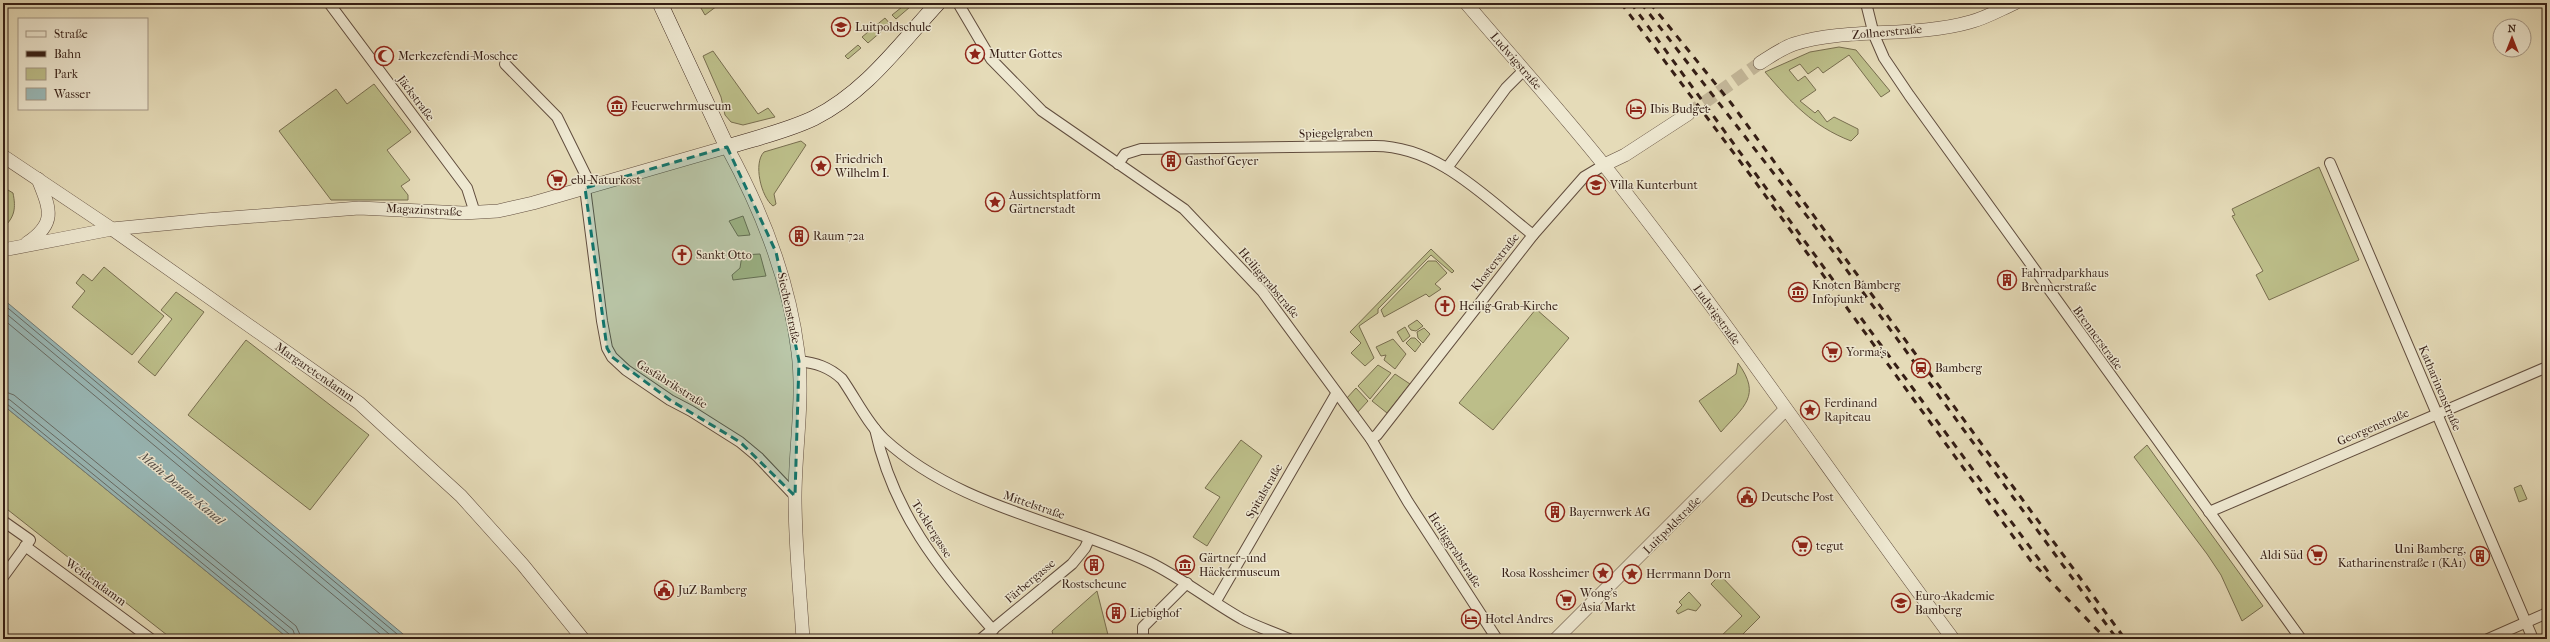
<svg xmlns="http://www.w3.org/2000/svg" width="2550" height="642" viewBox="0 0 2550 642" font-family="'IM FELL French Canon',serif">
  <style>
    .green { fill: #bcbe89; stroke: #786e4f }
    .water { fill: #99b9b8; stroke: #717b77 }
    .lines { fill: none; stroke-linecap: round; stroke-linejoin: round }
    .shore { stroke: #676c66; stroke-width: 1 }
    .tertiary-tunnel { stroke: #c2b597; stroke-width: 13; stroke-dasharray: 13 6; stroke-linecap: butt }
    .minor-casing { stroke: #614d3e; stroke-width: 12 }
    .tertiary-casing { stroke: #614d3e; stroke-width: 14 }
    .secondary-casing { stroke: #351e15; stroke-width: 16 }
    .minor { stroke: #eee8d1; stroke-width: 10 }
    .tertiary { stroke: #eee8d1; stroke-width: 13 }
    .secondary { stroke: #eee8d1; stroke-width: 15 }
    .rail { stroke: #351e15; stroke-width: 3; stroke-dasharray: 7 7; stroke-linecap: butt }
    .marked { fill: #0f766e; fill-opacity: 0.2; stroke: #0f766e; stroke-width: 3; stroke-dasharray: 8 5; stroke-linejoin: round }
    .labels { text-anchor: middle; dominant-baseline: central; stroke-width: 3; stroke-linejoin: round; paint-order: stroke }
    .poi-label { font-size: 12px; fill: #351e15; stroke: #eee8d1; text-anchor: start }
    .street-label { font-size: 12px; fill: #351e15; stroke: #eee8d1 }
    .water-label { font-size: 13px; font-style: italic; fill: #534c46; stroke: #eee8d1 }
  </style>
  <rect width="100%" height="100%" fill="#e5dbb8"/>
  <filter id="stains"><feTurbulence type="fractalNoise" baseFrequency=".005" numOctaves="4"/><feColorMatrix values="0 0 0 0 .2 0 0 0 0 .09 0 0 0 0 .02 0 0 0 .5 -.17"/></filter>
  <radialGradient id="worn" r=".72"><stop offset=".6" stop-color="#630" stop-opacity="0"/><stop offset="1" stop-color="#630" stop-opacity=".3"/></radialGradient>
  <g class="green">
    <polygon points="698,3 721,3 705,15"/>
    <polygon points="907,3 910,7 896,19 892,15"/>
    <polygon points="885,18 890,24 868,43 862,37"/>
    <polygon points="858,45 861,48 848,59 845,56"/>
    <path d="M 1839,47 L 1856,50 L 1890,91 L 1881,97 L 1849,55 L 1823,73 L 1818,67 L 1808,74 L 1800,64 L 1789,70 L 1798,81 L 1805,76 L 1816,90 L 1800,101 L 1815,113 L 1818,110 L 1827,122 L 1834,117 L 1858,129 L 1858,134 L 1851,141 C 1812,126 1791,102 1765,72 L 1810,52 Z"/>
    <polygon points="713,51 758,114 768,108 775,117 743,125 731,122 725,115 721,97 703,56"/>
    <polygon points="374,84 411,132 387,150 410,180 401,186 408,195 408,200 331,200 279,131 336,89 347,104"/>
    <path d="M 801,141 L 806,145 L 774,194 L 776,204 L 773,206 C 761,197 753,163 764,152 Z"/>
    <polygon points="2319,167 2359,260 2269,300 2256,275 2263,271 2232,216 2235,215 2232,209"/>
    <path d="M 3,187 L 13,193 C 16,208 15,217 3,228 Z"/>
    <polygon points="743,216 750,235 738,236 729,221"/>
    <polygon points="1431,249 1454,271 1452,273 1431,255 1378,309 1378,313 1359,326 1374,358 1365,366 1351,353 1361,343 1350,332"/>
    <polygon points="760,254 766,276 733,280 732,275 740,268 742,255"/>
    <polygon points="1428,261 1436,261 1447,273 1435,284 1441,289 1429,297 1426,294 1384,317 1381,310"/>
    <polygon points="104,267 164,316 132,355 72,307 85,291 76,283 83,274 92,281"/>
    <polygon points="176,292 204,312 155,376 138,362 172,319 161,310"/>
    <polygon points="1536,309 1569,338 1493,430 1459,403"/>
    <polygon points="1417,320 1423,326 1416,331 1411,330 1408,326"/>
    <polygon points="1405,327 1410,336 1403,342 1397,332"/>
    <polygon points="1424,328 1430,334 1423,343 1418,338 1417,332"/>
    <polygon points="1411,338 1415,338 1421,344 1415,352 1406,343"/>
    <polygon points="1393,339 1406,354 1395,369 1384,360 1386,355 1381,356 1376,347"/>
    <polygon points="246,340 369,435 310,510 188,415"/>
    <path d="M 1738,363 C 1762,396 1744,406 1721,432 L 1699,401 L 1736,374 Z"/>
    <polygon points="1378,365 1391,373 1370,399 1358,386"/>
    <polygon points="1395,374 1410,384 1387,413 1372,401"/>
    <polygon points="1356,388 1368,401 1357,413 1346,399"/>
    <polygon points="3,405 289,639 172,639 3,506"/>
    <polygon points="1241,440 1262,456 1207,546 1193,537 1220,497 1205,488"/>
    <polygon points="2147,445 2263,606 2242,621 2221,575 2207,554 2134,457"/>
    <polygon points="2521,485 2527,499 2519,502 2514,488"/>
    <polygon points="1720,575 1760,617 1738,639 1718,639 1742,616 1711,584"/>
    <polygon points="1097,591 1109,639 1054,639 1052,631"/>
    <polygon points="1689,592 1701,605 1696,611 1688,609 1678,614 1676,611 1682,605 1679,602"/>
  </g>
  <polygon class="water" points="3,299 409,639 289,639 3,405"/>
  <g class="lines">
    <g class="shore">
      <polyline points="3,304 403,639"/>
      <polyline points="3,311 395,639"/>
      <polyline points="3,319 386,639"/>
      <polyline points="3,391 14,395 296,626 302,639"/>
      <polyline points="3,397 10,400 293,630 296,639"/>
      <polyline points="3,402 7,404 289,634 291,639"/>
    </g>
    <polyline class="tertiary-tunnel" points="1688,114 1760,63"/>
    <defs>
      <g id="minor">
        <polyline points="329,3 467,188 475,213"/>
        <polyline points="958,3 991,59 1042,111 1184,209 1262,291 1371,439 1408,502 1497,639"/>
        <polyline points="1866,3 1874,35 1884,58 1909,95 2301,639"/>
        <polyline points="505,64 557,117 591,186"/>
        <polyline points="2330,163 2533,639"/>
        <path d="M 1118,164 L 1125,154 L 1141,149 L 1375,146 C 1438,146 1486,198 1533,235"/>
        <polyline points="1447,168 1506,88 1524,70"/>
        <polyline points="585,188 602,321 607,348 612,357 626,370 670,400 691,411 740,442 758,457 795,496"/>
        <path d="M 799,361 C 816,363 829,367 842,379 C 856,399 867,423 884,439 C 958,507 1061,521 1149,562 C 1182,578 1210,601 1242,619 C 1257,627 1274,632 1289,639"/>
        <path d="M 875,429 C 893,512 938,568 993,630"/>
        <polyline points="1371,439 1377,435 1533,235 1584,177 1604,165"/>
        <polyline points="2209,512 2547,367"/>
        <polyline points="3,521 30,540 3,577"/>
        <polyline points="25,546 151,639"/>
        <polyline points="1216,601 1336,394"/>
        <polyline points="981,639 1072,564 1085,548 1089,539"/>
        <polyline points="1143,639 1143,627 1187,583"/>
        <polyline points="2488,639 2547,613"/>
      </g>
      <g id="tertiary">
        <path d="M 1466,3 C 1512,57 1560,110 1604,165 C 1726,319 1836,482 1953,639"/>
        <path d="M 1760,63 C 1771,56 1782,48 1794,44 C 1848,27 1914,38 1970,22 C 1986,18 2001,9 2015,3"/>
        <polyline points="3,156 112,229 359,403 461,496 523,565 583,639"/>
        <polyline points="1604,165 1625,155 1688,114"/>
        <path d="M 27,243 C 57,223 50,209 38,179"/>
        <path d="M 3,250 L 112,229 L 205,220 L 359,208 L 463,213 L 498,211 L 533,203 L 727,147 C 762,211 789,279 798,352 C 804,400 795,449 795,497 C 795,544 800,592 803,639"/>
        <polyline points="1556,639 1785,410"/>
      </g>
      <path id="secondary" d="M 660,3 L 727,147 C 756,138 787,131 814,118 C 866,92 899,45 938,3"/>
    </defs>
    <use href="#minor" class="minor-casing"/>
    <use href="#tertiary" class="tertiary-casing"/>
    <use href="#secondary" class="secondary-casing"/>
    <use href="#minor" class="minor"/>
    <use href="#tertiary" class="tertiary"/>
    <use href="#secondary" class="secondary"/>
    <g class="rail">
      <polyline points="1621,3 1754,180 2031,561 2106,639"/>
      <polyline points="1631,3 1836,284"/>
      <polyline points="1641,3 1810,220 2117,639"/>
      <polyline points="1650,3 1731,103 2125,639"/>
      <polyline points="1861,318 2052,577"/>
    </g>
  </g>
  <path class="marked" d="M 727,147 L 776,252 L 799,361 L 795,496 L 740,442 L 670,400 L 612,357 L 607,348 L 585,188 Z"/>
  <defs>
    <symbol id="school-ring" viewBox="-11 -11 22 22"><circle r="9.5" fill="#eee8d1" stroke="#8f2418" stroke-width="1.5"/><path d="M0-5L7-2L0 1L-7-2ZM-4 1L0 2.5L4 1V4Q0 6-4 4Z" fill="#8f2418"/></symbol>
    <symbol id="sight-ring" viewBox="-11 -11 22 22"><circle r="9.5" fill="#eee8d1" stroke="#8f2418" stroke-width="1.5"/><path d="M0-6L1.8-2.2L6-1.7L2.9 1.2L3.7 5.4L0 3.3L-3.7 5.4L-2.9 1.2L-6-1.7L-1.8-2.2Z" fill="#8f2418"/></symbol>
    <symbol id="mosque-ring" viewBox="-11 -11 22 22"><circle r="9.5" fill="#eee8d1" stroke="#8f2418" stroke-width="1.5"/><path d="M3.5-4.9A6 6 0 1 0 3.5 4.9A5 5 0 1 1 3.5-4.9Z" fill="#8f2418"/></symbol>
    <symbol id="museum-ring" viewBox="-11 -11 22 22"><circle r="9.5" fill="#eee8d1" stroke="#8f2418" stroke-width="1.5"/><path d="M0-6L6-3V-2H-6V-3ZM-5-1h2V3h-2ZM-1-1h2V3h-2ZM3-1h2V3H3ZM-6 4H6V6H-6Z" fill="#8f2418"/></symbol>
    <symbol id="hotel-ring" viewBox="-11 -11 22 22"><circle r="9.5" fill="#eee8d1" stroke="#8f2418" stroke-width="1.5"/><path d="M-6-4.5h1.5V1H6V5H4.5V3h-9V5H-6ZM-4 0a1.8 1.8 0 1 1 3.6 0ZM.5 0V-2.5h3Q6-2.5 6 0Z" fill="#8f2418"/></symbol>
    <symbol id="building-ring" viewBox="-11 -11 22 22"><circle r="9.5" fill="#eee8d1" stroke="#8f2418" stroke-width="1.5"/><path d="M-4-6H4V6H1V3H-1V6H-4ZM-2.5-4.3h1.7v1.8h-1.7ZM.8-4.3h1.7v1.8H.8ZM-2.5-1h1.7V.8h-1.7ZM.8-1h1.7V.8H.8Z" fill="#8f2418"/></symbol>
    <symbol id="supermarket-ring" viewBox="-11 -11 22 22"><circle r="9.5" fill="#eee8d1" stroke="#8f2418" stroke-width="1.5"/><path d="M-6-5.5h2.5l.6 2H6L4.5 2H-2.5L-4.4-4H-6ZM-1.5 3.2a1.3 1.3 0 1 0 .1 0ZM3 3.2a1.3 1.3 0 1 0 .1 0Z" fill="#8f2418"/></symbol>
    <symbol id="church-ring" viewBox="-11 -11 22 22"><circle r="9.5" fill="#eee8d1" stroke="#8f2418" stroke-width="1.5"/><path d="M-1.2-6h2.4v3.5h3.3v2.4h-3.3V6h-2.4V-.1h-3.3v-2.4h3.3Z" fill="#8f2418"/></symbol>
    <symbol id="station-ring" viewBox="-11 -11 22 22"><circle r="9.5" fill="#eee8d1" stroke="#8f2418" stroke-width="1.5"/><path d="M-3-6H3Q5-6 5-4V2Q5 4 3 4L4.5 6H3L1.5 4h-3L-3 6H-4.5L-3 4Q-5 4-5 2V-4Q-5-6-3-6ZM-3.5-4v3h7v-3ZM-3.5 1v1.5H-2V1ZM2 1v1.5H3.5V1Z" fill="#8f2418"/></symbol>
    <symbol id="civic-ring" viewBox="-11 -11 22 22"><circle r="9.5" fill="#eee8d1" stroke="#8f2418" stroke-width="1.5"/><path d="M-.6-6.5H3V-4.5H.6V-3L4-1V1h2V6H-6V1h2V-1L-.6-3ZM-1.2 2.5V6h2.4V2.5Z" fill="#8f2418"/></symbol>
    <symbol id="university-ring" viewBox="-11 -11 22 22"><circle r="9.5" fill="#eee8d1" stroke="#8f2418" stroke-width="1.5"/><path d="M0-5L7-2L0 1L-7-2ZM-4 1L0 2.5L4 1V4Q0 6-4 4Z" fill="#8f2418"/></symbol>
  </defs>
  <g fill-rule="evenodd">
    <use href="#school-ring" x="830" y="16" width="22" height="22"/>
    <use href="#sight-ring" x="964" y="43" width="22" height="22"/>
    <use href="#mosque-ring" x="373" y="45" width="22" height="22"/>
    <use href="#museum-ring" x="606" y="95" width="22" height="22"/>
    <use href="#hotel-ring" x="1625" y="98" width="22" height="22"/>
    <use href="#building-ring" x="1160" y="150" width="22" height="22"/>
    <use href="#sight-ring" x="810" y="155" width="22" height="22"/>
    <use href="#supermarket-ring" x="546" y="169" width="22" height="22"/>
    <use href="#school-ring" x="1585" y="174" width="22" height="22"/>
    <use href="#sight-ring" x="984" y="191" width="22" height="22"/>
    <use href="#building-ring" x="788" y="225" width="22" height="22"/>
    <use href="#church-ring" x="671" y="244" width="22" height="22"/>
    <use href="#building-ring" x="1996" y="269" width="22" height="22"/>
    <use href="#museum-ring" x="1787" y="281" width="22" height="22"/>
    <use href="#church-ring" x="1434" y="295" width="22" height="22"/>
    <use href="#supermarket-ring" x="1821" y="341" width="22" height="22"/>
    <use href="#station-ring" x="1910" y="357" width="22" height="22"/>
    <use href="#sight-ring" x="1799" y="399" width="22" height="22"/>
    <use href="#civic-ring" x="1736" y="486" width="22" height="22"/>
    <use href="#building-ring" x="1544" y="501" width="22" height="22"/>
    <use href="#supermarket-ring" x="1791" y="535" width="22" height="22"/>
    <use href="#supermarket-ring" x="2306" y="544" width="22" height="22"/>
    <use href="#building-ring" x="2469" y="545" width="22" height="22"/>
    <use href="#building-ring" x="1083" y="554" width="22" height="22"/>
    <use href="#museum-ring" x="1174" y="554" width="22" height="22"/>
    <use href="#sight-ring" x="1592" y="562" width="22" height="22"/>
    <use href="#sight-ring" x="1621" y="563" width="22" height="22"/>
    <use href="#civic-ring" x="653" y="579" width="22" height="22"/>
    <use href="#supermarket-ring" x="1555" y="589" width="22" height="22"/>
    <use href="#university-ring" x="1890" y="592" width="22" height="22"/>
    <use href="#building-ring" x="1105" y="602" width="22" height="22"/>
    <use href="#hotel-ring" x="1460" y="608" width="22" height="22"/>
  </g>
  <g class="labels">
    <g class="poi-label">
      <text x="855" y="27">Luitpoldschule</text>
      <text x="989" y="54">Mutter Gottes</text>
      <text x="398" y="56">Merkezefendi-Moschee</text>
      <text x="631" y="106">Feuerwehrmuseum</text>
      <text x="1650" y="109">Ibis Budget</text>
      <text x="835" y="159">Friedrich<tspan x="835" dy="14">Wilhelm I.</tspan></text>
      <text x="1185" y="161">Gasthof Geyer</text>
      <text x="571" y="180">ebl-Naturkost</text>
      <text x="1610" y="185">Villa Kunterbunt</text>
      <text x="1009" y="195">Aussichtsplatform<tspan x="1009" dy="14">Gärtnerstadt</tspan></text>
      <text x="813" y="236">Raum 72a</text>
      <text x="696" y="255">Sankt Otto</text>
      <text x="2021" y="273">Fahrradparkhaus<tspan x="2021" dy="14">Brennerstraße</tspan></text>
      <text x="1812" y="285">Knoten Bamberg<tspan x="1812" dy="14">Infopunkt</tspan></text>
      <text x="1459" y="306">Heilig-Grab-Kirche</text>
      <text x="1846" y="352">Yorma's</text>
      <text x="1935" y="368">Bamberg</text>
      <text x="1824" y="403">Ferdinand<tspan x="1824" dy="14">Rapiteau</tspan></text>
      <text x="1761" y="497">Deutsche Post</text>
      <text x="1569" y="512">Bayernwerk AG</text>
      <text x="1816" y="546">tegut</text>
      <text x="2466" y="549" text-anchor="end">Uni Bamberg,<tspan x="2466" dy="14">Katharinenstraße 1 (KA1)</tspan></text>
      <text x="2303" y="555" text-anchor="end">Aldi Süd</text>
      <text x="1199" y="558">Gärtner- und<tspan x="1199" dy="14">Häckermuseum</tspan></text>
      <text x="1589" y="573" text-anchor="end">Rosa Rossheimer</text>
      <text x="1646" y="574">Herrmann Dorn</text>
      <text x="1094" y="584" text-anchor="middle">Rostscheune</text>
      <text x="678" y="590">JuZ Bamberg</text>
      <text x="1580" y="593">Wong's<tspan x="1580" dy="14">Asia Markt</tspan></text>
      <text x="1915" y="596">Euro-Akademie<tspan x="1915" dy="14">Bamberg</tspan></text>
      <text x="1130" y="613">Liebighof</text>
      <text x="1485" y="619">Hotel Andres</text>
    </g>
    <g class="street-label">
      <text transform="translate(1887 32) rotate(-5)">Zollnerstraße</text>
      <text transform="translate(1516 61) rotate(49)">Ludwigstraße</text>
      <text transform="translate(416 98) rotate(53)">Jäckstraße</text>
      <text transform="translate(1336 133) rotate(-1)">Spiegelgraben</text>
      <text transform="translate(424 210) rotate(3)">Magazinstraße</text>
      <text transform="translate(1495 262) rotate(-52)">Klosterstraße</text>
      <text transform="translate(1269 283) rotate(50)">Heiliggrabstraße</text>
      <text transform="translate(789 308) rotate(78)">Siechenstraße</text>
      <text transform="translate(1717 315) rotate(54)">Ludwigstraße</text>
      <text transform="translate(2098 338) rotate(54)">Brennerstraße</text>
      <text transform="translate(315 372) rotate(35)">Margaretendamm</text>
      <text transform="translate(672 384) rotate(32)">Gasfabrikstraße</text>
      <text transform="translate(2440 388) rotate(67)">Katharinenstraße</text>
      <text transform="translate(2373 427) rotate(-23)">Georgenstraße</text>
      <text transform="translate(1264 491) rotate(-60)">Spitalstraße</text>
      <text transform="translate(1034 505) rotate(19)">Mittelstraße</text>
      <text transform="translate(1672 525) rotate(-45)">Luitpoldstraße</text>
      <text transform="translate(932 529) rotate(58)">Tocklergasse</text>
      <text transform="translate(1455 550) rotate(57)">Heiliggrabstraße</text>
      <text transform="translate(1030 581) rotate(-40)">Färbergasse</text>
      <text transform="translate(96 582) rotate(36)">Weidendamm</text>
    </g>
    <g class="water-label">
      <text transform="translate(182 488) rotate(40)">Main-Donau-Kanal</text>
    </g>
  </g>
  <rect width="2550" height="642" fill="none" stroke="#e5dbb8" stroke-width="16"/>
  <rect x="4" y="4" width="2542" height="634" fill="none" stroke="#351e15" stroke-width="2"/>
  <rect x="8" y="8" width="2534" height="626" fill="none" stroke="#351e15"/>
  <rect x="18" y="18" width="130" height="92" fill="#eee8d1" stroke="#a49786"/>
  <rect x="26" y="31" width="20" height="6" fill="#eee8d1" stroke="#a49786"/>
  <text x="54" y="38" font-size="12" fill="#351e15">Straße</text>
  <rect x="26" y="51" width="20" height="6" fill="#351e15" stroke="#a49786"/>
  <text x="54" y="58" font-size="12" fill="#351e15">Bahn</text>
  <rect x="26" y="68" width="20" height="12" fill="#bcbe89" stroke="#a49786"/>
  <text x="54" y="78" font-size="12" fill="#351e15">Park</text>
  <rect x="26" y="88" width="20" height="12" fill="#99b9b8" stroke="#a49786"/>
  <text x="54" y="98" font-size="12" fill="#351e15">Wasser</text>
  <g transform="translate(2512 38)"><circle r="19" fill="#eee8d1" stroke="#a49786"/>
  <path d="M0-3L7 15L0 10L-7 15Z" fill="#8f2418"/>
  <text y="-6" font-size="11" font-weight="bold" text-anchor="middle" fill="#351e15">N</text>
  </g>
  <rect width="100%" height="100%" filter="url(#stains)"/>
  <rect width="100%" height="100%" fill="url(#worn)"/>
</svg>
